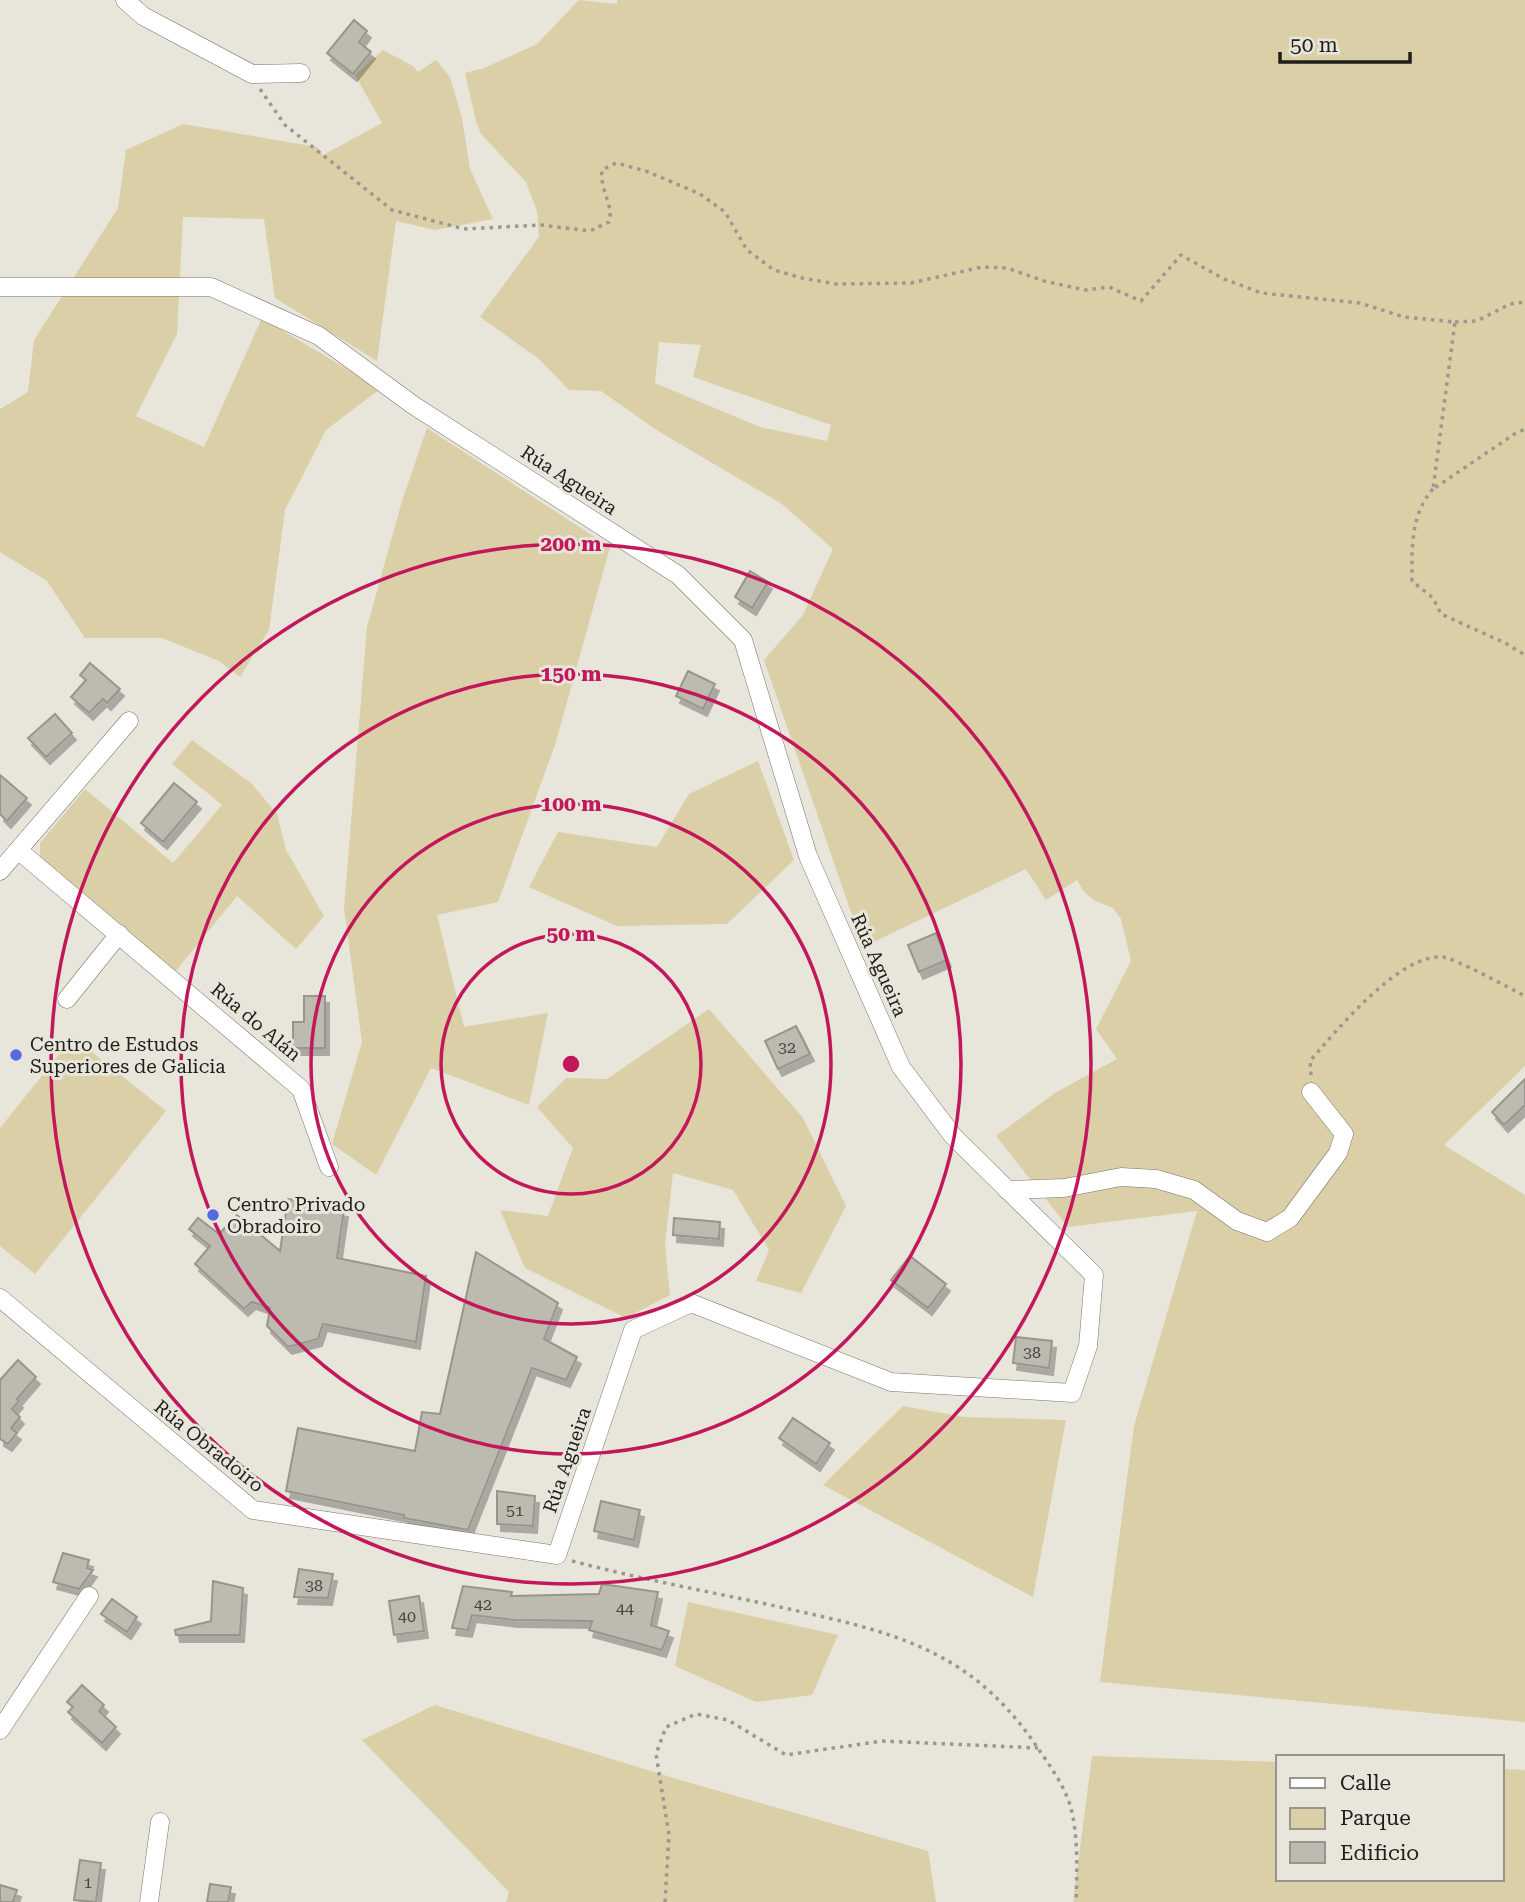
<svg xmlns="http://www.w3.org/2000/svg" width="1525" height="1902" viewBox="0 0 1525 1902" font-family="'Roboto Serif',serif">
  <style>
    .green { fill: #dbcfa7; fill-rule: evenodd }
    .building { fill: #bdbab0; stroke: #98958c; stroke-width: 2; filter: url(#shadow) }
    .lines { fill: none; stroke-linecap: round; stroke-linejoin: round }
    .minor-casing { stroke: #78756c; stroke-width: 19 }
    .path { stroke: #9b9891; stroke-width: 3.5; stroke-dasharray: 3.5 5; stroke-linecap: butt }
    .minor { stroke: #fff; stroke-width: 18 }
    .ring { fill: none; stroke: #c2185b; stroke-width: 3.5 }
    .poi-dot { fill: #566ae0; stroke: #e8e5db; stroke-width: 2.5 }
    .labels { text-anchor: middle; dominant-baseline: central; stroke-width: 6; stroke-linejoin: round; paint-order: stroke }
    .number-label { font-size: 16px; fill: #464540 }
    .street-label { font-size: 19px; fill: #1f1e1b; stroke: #e8e5db }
    .poi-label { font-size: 19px; fill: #1f1e1b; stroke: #e8e5db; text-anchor: start }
    .centre { fill: #c2185b; stroke: #e8e5db; stroke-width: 3.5 }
    .ring-label { font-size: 21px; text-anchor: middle; font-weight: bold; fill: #c2185b; stroke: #e8e5db; stroke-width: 6; stroke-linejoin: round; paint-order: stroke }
  </style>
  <defs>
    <filter id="shadow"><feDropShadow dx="4" dy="7" stdDeviation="0" flood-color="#0004"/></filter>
  </defs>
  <rect width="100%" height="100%" fill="#e8e5db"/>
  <g class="green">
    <path d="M 579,0 L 617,4 L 617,0 L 1525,0 L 1525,1066 L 1444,1145 L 1525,1195 L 1525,1722 L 1100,1682 L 1134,1426 L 1197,1211 L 1068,1227 L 996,1136 L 1055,1093 L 1117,1059 L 1096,1029 L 1131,961 L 1121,919 L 1113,908 L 1095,901 L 1084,892 L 1077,880 L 1046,900 L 1026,869 L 863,947 L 764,660 L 803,615 L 833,549 L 782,504 L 658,431 L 601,391 L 569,390 L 539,359 L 480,317 L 539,237 L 537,211 L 526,182 L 481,134 L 476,121 L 465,73 L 484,68 L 537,44 ZM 659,342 L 701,345 L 693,377 L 831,425 L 827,441 L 760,427 L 655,383 Z"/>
    <polygon points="383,50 413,66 418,72 436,60 450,77 462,118 470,169 493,219 435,230 396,221 377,361 275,298 264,219 183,217 177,334 136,416 204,447 262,318 380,389 326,430 285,510 269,630 240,677 219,661 162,638 85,638 47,581 0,552 0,409 28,392 34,340 118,208 126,150 183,124 317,147 323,155 382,123 355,75"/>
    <polygon points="427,428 610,547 555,745 498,902 437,915 464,1027 548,1013 529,1105 431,1068 376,1175 332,1144 362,1042 344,908 367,627 402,501"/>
    <polygon points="192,740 252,784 277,814 286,850 324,916 296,949 237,896 175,972 40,857 40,843 85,789 173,863 222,805 172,764"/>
    <polygon points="758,761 794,860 727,924 617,926 529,887 558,832 657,847 689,794"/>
    <polygon points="709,1009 803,1118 846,1206 801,1293 756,1281 769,1250 733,1190 673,1173 665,1245 670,1295 626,1318 525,1268 500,1210 548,1216 573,1148 537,1107 566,1078 607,1079"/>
    <polygon points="73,1037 166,1111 35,1274 0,1246 0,1128"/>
    <polygon points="903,1406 964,1417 1066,1420 1033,1597 823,1485"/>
    <polygon points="688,1602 838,1635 812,1695 756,1702 675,1666"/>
    <polygon points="435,1705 677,1779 928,1851 936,1902 506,1902 509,1892 362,1740"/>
    <polygon points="1092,1756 1278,1762 1278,1879 1502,1879 1502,1769 1525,1770 1525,1902 1073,1902"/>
  </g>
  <g class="building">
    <polygon points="354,20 367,31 359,42 371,52 353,74 327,53"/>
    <polygon points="750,571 768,582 752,608 735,597"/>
    <polygon points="90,663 120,689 107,703 103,699 89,713 71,697 86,680 80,675"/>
    <polygon points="688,671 715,684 703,709 676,696"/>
    <polygon points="55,714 72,733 46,757 28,738"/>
    <polygon points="0,775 27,798 7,821 0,814"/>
    <polygon points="174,783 197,802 163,842 141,823"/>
    <polygon points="936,933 947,960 919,972 908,945"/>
    <polygon points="304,996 325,996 325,1048 293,1048 293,1022 304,1022"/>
    <polygon points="796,1026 810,1054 778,1069 765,1041"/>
    <polygon points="1525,1079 1525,1105 1504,1125 1492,1112"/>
    <polygon points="288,1199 344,1210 337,1258 426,1276 416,1342 323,1324 318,1339 288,1347 267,1326 270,1308 252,1302 244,1309 195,1264 210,1246 189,1229 198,1218 219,1234 237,1215 280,1251"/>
    <polygon points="674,1218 720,1222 719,1239 673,1235"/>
    <polygon points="476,1252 558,1303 544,1339 577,1357 566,1380 532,1368 468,1530 404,1518 404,1515 286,1491 298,1428 415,1451 422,1412 440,1414"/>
    <polygon points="910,1256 946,1284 928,1308 891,1280"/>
    <polygon points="1016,1337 1052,1341 1049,1368 1013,1363"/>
    <polygon points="18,1360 36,1377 17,1399 19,1401 12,1409 20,1417 11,1428 17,1433 8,1444 0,1439 0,1380"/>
    <polygon points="793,1418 830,1443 816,1464 779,1438"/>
    <polygon points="497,1491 535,1496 533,1526 497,1524"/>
    <polygon points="601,1501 640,1510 634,1540 594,1531"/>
    <polygon points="63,1553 89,1560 87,1568 93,1570 79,1589 53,1582"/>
    <polygon points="299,1569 333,1574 328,1598 294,1597"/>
    <polygon points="213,1581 243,1588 240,1635 176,1635 175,1630 211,1621"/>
    <polygon points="602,1584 658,1592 651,1625 669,1631 662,1650 589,1630 592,1621 514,1620 472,1615 468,1630 452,1628 463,1586 512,1592 511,1596 599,1594"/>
    <polygon points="419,1596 424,1631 394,1635 389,1601"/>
    <polygon points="112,1599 137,1617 127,1632 101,1614"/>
    <polygon points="82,1685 104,1705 99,1711 116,1727 102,1743 68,1712 73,1707 67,1702"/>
    <polygon points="80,1860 101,1863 96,1902 74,1900"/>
    <polygon points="210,1884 231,1887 228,1902 207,1902"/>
    <polygon points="0,1885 17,1890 13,1902 0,1902"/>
  </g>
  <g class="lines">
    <defs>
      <g id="minor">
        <polyline points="125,0 143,16 252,74 301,73"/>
        <polyline points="0,287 211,287 319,336 413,405 678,575 743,640 808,856 901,1067 953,1136 1094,1275 1088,1346 1072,1393 891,1382 691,1303 633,1330 557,1555 253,1510 0,1298"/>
        <polyline points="18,850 301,1089 329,1167"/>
        <polyline points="0,871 129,721"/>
        <polyline points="67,999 119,934"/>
        <polyline points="1007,1190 1064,1188 1121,1177 1156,1179 1194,1190 1237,1221 1267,1232 1290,1218 1338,1153 1344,1134 1311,1092"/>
        <polyline points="0,1730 89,1596"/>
        <polyline points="149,1902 160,1822"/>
      </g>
    </defs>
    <use href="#minor" class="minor-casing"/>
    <g class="path">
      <path d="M 260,89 L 285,125 L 392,210 L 464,229 L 541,225 L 590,231 L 609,222 C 614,205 600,192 602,170 L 616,163 L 646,171 L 700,194 L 725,212 L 747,250 L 774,270 L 802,278 L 836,284 L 911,283 L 982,267 L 1007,268 L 1044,281 L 1085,290 L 1109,287 L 1141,301 L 1181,255 L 1224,279 L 1261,293 L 1360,303 L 1404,317 L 1455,322 L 1433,489 L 1516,433 L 1525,429"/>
      <polyline points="1455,322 1477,321 1510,304 1525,302"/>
      <path d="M 1433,489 C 1410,515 1412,549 1412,581 L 1433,598 L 1441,614 L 1505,643 L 1525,655"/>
      <path d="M 1311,1075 L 1310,1061 C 1336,1031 1399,954 1442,957 C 1453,957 1511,989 1525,996"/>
      <path d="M 572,1561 C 644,1580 717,1593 789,1609 C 850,1623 916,1636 968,1674 C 995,1693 1019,1720 1037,1747 C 1052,1769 1068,1790 1073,1817 C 1078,1845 1077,1874 1076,1902"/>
      <polyline points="665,1902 669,1835 656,1754 666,1727 696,1714 728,1720 786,1755 882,1741 1038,1748"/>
    </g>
    <use href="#minor" class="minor"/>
  </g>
  <g class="ring">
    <circle cx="571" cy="1064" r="130"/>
    <circle cx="571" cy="1064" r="260"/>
    <circle cx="571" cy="1064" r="390"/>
    <circle cx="571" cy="1064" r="520"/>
  </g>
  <g class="poi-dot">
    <circle cx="16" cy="1055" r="7"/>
    <circle cx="213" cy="1215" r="7"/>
  </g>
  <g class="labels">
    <g class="number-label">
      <text x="787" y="1047">32</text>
      <text x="1032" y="1352">38</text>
      <text x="515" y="1510">51</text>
      <text x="314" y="1585">38</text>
      <text x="483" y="1604">42</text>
      <text x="625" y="1608">44</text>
      <text x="407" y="1616">40</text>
      <text x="88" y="1882">1</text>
    </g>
    <g class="street-label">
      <text transform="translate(569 480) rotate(33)">Rúa Agueira</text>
      <text transform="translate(879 965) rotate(66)">Rúa Agueira</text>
      <text transform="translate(256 1022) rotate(40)">Rúa do Alán</text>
      <text transform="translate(209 1446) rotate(39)">Rúa Obradoiro</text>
      <text transform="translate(567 1460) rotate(-71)">Rúa Agueira</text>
    </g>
    <g class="poi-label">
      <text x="30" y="1044">Centro de Estudos<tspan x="30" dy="22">Superiores de Galicia</tspan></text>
      <text x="227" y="1204">Centro Privado<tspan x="227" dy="22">Obradoiro</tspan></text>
    </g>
  </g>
  <circle cx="571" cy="1064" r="10" class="centre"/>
  <g class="ring-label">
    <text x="571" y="551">200 m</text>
    <text x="571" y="681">150 m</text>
    <text x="571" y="811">100 m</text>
    <text x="571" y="941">50 m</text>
  </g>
  <rect x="1276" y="1755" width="228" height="126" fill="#e8e5db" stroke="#98958e" stroke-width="2"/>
  <rect x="1290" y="1778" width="35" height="10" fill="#ffffff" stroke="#98958e" stroke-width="2"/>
  <text x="1340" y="1790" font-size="21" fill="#1f1e1b">Calle</text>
  <rect x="1290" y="1808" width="35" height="21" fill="#dbcfa7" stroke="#98958e" stroke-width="2"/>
  <text x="1340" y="1825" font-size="21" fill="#1f1e1b">Parque</text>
  <rect x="1290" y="1842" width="35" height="21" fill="#bdbab0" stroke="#98958e" stroke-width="2"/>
  <text x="1340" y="1860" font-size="21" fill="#1f1e1b">Edificio</text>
  <path d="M1280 52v10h130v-10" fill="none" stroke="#1f1e1b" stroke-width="3.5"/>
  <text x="1290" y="52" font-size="21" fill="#1f1e1b" stroke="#e8e5db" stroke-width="5" paint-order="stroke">50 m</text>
</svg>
